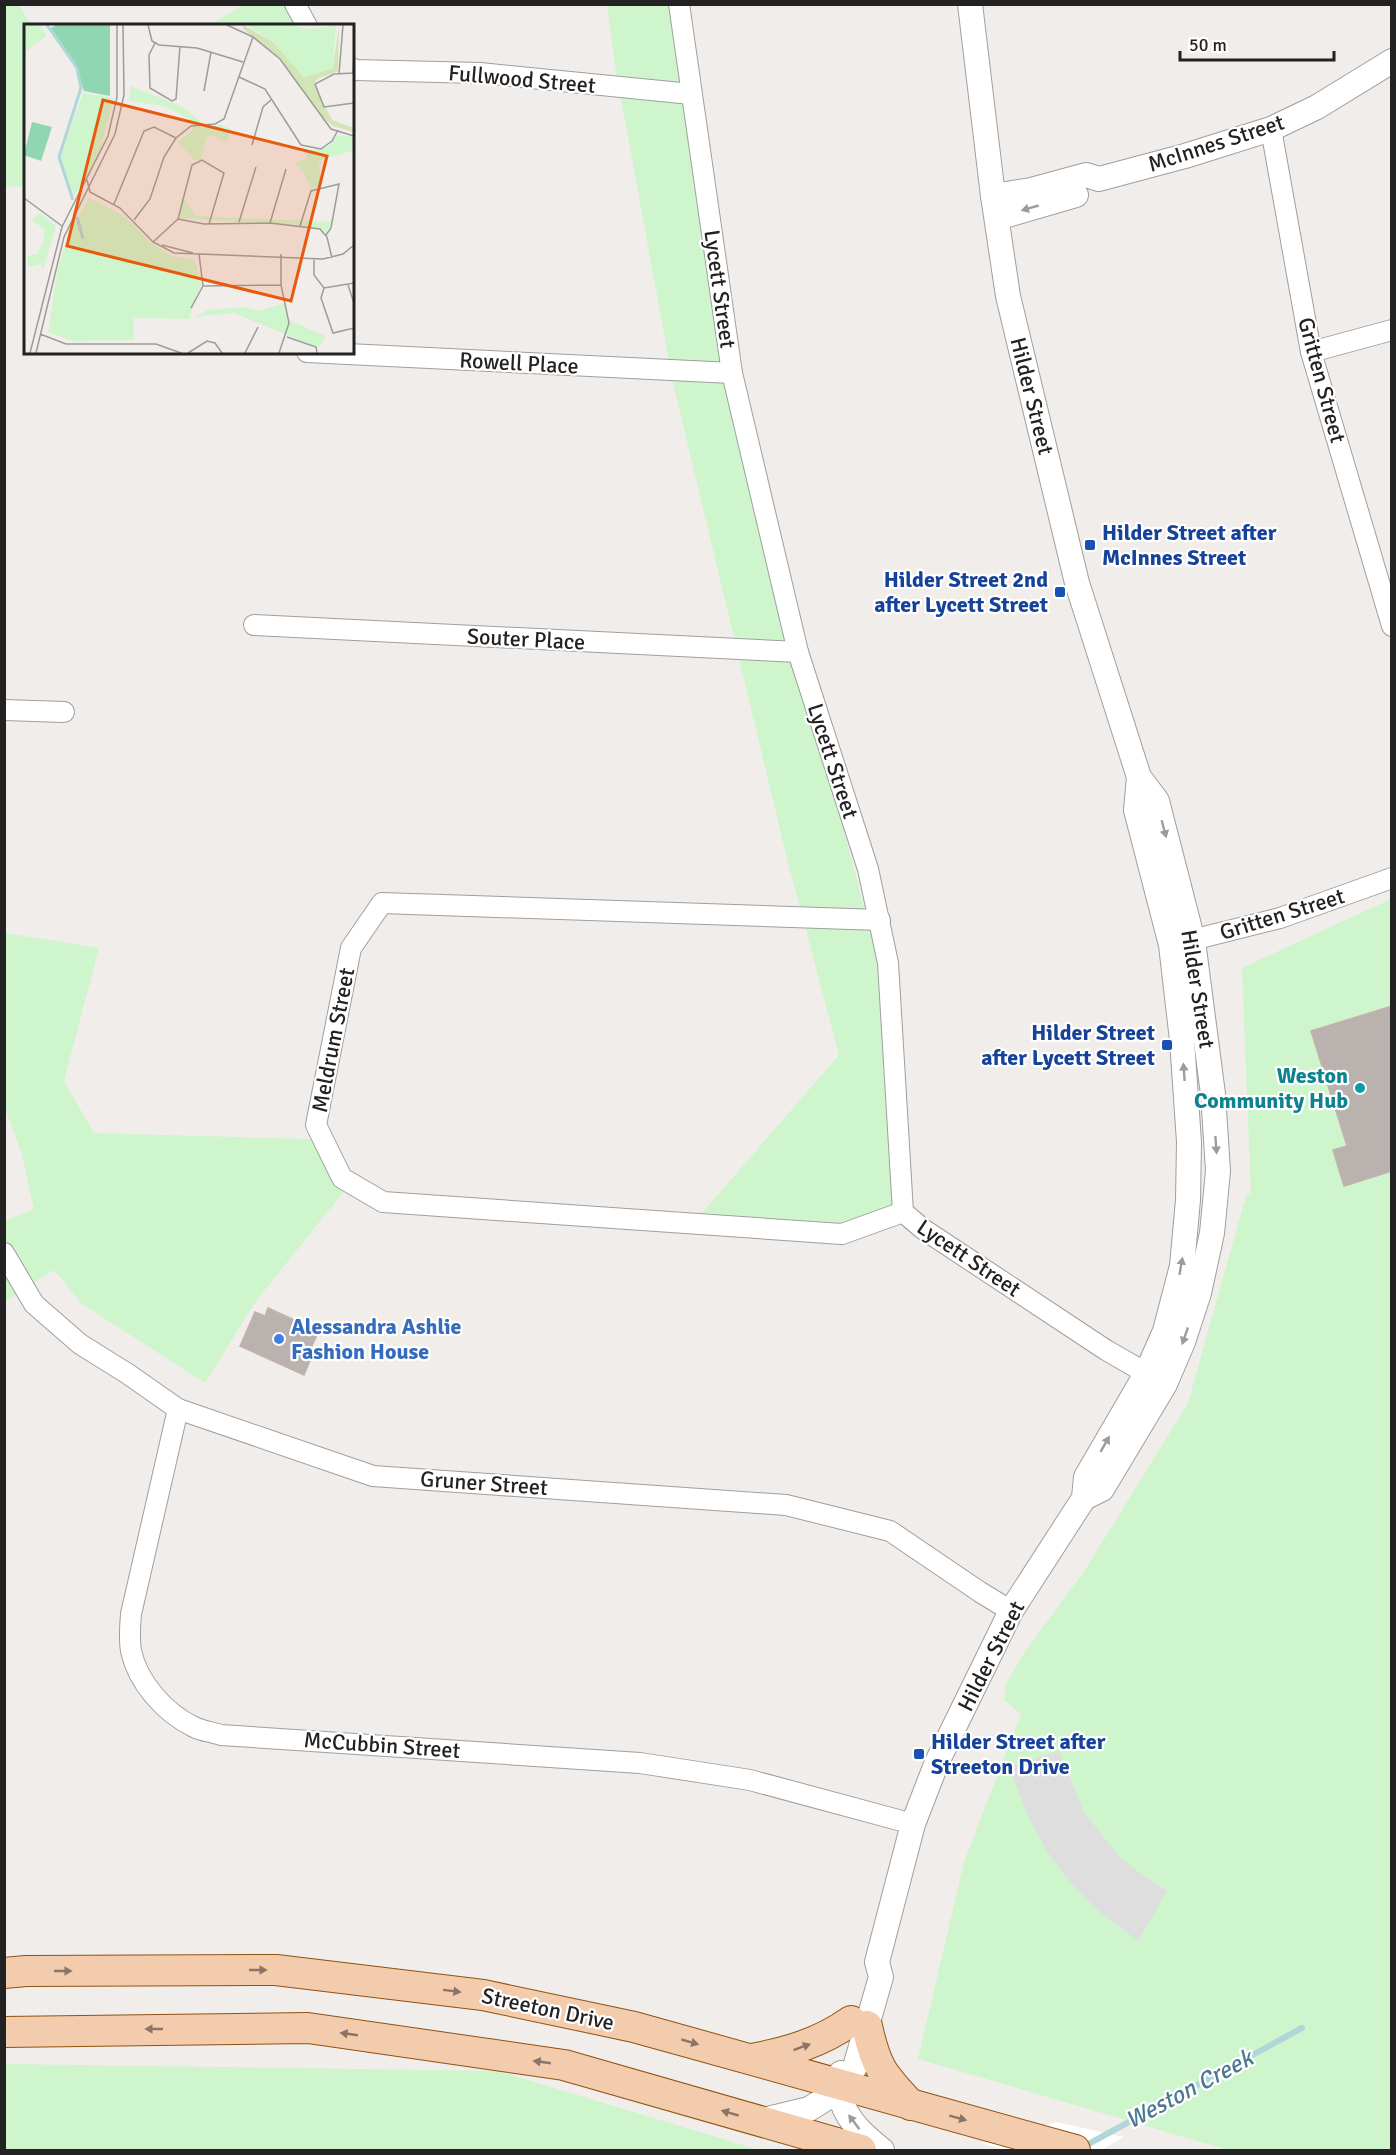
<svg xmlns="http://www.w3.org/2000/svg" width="1396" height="2155" viewBox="0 0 1396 2155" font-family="Signika,sans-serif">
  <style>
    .park { fill: #cff5cd }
    .parking { fill: #dedede }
    .pier { fill: #fff }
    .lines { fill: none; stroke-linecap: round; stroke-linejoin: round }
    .stream { stroke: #afd6d9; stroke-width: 6 }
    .building { fill: #bab2af; stroke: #c1b3ad; stroke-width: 1.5 }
    .minor-casing { stroke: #9f9f9f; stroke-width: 22 }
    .tertiary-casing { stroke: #9f9f9f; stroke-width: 26 }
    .primary-casing { stroke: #8e5311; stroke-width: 32 }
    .minor { stroke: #fff; stroke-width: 20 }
    .tertiary { stroke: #fff; stroke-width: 24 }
    .primary { stroke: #f3cbad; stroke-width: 30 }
    .oneway { fill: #9c9c9c }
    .oneway2 { fill: #8a7668 }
    .transit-dot { fill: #1a4fb4; stroke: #fff; stroke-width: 2 }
    .culture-dot { fill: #0f9aa8; stroke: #fff; stroke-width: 2 }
    .shop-dot { fill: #3f7fe0; stroke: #fff; stroke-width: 2 }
    .labels { text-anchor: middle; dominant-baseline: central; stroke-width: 4.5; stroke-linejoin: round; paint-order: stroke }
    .street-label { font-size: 22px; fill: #222; stroke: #fff }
    .transit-label { font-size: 22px; font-weight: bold; fill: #164399; stroke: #fff; text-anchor: start }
    .culture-label { font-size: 22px; font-weight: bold; fill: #0d838f; stroke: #fff; text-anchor: end }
    .shop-label { font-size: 22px; font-weight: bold; fill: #366cbe; stroke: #fff; text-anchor: start }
    .water-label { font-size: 24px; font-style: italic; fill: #4c7991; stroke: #fff }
    .inset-river { fill: none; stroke: #afd6d9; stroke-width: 3 }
    .inset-road { fill: none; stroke: #9e9c9a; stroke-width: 1.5 }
    .view { fill: #e8590c; fill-opacity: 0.15; stroke: #e8590c; stroke-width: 3 }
    .inset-edge { fill: none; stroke: #222; stroke-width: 3 }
  </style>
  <rect width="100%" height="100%" fill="#f1edea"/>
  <g class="park">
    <polygon points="245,4 286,5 298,26 208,26"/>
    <polygon points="4,5 19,5 31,25 26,26 25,187 5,186"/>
    <polygon points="607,5 678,5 726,380 876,953 897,1210 838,1223 702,1213 839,1055 788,863 673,383 616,71"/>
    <polygon points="1391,899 1391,2150 1228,2150 918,2059 964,1862 1021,1714 1004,1700 1006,1684 1026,1650 1085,1570 1188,1403 1247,1192 1251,1196 1242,968"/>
    <polygon points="5,933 99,948 64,1081 94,1133 313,1139 345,1190 256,1301 205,1383 82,1304 54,1270 5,1302 5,1221 34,1209 22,1155 5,1108"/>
    <polygon points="5,2064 498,2071 759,2150 5,2150"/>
  </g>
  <polygon class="parking" points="1059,1751 1083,1810 1097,1829 1120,1857 1141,1874 1167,1891 1138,1941 1096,1909 1064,1875 1047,1851 1031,1822 1018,1791 1009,1767"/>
  <polygon class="pier" points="1056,2122 1124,2137 1101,2150 1004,2150 981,2143"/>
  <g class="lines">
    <polyline class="stream" points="1081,2148 1302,2028"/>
  </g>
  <g class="building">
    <polygon points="1392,1006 1392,1171 1344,1186 1333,1150 1347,1146 1311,1031"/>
    <polygon points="268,1308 319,1331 307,1356 311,1358 304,1375 240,1346 255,1312 265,1316"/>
  </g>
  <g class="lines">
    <defs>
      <g id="minor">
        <polyline points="295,4 307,26"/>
        <polyline points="679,4 732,373 798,652 868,869 888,963 903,1212 923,1229 1106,1350 1158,1380"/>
        <polyline points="352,68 355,70 480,73 691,94"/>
        <polyline points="1271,129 1311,352 1392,626"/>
        <polyline points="307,352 732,373"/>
        <polyline points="1311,352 1392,330"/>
        <polyline points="254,625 798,652"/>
        <polyline points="4,710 64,712"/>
        <polyline points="880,920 382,903 351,948 316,1125 342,1178 383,1202 842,1234 903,1212"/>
        <polyline points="1180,943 1280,918 1392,878"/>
        <polyline points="4,1253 34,1304 80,1344 128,1374 178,1409 373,1476 786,1505 890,1531 980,1592 1011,1611"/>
        <path d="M 178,1409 L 131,1614 C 130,1626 129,1639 131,1651 C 138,1683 165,1713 194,1727 C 202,1731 212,1732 221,1735 L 640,1763 L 750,1780 L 913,1824"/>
      </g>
      <g id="tertiary">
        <polyline points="970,4 993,196 1008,296 1077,583 1139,777 1157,801 1193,941 1213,1094 1218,1171 1212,1233 1199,1293 1183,1342 1165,1384 1102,1489 1084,1498"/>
        <polyline points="993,196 1031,190 1086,175 1099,179 1185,156 1271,129 1317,107 1392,61"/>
        <polyline points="997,218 1076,195"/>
        <path d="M 841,2073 C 841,2082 839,2094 842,2102 C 849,2123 866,2137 882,2150"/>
        <polyline points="759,2121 809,2109 825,2099 841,2086 855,2067 881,1977 877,1962 913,1824 937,1762 1011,1611 1084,1498 1086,1477 1146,1374 1165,1331 1182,1266 1188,1200 1189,1142 1182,1040 1171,945 1136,810 1139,777"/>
      </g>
      <g id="primary">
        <polyline points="4,1973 26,1971 276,1970 483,1995 634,2027 1075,2150"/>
        <path d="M 867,2026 C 876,2068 883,2075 911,2105"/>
        <polyline points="4,2032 308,2028 564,2065 861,2150"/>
        <path d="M 752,2059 C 788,2052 820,2043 851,2021"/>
      </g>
    </defs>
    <use href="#minor" class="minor-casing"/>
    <use href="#tertiary" class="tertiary-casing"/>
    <use href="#primary" class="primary-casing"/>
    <use href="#minor" class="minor"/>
    <use href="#tertiary" class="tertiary"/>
    <use href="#primary" class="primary"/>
  </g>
  <defs><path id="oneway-solid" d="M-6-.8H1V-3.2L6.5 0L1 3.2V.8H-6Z" transform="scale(1.5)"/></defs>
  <g class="oneway">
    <use href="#oneway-solid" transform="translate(1030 208) rotate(164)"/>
    <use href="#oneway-solid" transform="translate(1164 829) rotate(75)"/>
    <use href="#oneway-solid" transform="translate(1184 1072) rotate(-94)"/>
    <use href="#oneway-solid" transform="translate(1216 1145) rotate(86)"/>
    <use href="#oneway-solid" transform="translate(1181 1266) rotate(-80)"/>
    <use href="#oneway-solid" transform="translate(1185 1336) rotate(109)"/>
    <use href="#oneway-solid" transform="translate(1105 1444) rotate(-60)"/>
    <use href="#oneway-solid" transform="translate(854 2122) rotate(-127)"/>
  </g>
  <g class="oneway2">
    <use href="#oneway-solid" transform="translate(258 1970)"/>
    <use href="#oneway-solid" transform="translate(63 1971)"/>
    <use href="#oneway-solid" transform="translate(452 1991) rotate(7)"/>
    <use href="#oneway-solid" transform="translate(154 2029) rotate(180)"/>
    <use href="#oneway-solid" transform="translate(349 2034) rotate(-172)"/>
    <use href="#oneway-solid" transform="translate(690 2042) rotate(16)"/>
    <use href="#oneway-solid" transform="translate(802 2047) rotate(-20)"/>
    <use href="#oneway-solid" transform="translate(542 2062) rotate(-172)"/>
    <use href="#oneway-solid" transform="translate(730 2113) rotate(-164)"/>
    <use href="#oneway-solid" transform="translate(958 2118) rotate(15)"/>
  </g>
  <g class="transit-dot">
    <rect x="1084" y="539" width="12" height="12" rx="3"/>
    <rect x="1054" y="586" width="12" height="12" rx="3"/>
    <rect x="1161" y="1039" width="12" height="12" rx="3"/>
    <rect x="913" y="1748" width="12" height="12" rx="3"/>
  </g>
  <circle class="culture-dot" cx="1360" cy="1088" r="6"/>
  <circle class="shop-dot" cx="279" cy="1339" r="6"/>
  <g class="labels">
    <g class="street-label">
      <text transform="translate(522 79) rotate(5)">Fullwood Street</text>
      <text transform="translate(1216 143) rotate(-18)">McInnes Street</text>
      <text transform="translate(720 289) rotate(82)">Lycett Street</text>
      <text transform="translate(519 363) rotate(3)">Rowell Place</text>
      <text transform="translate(1322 380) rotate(75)">Gritten Street</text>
      <text transform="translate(1032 396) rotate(76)">Hilder Street</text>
      <text transform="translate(526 639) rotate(3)">Souter Place</text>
      <text transform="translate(833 761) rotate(72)">Lycett Street</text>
      <text transform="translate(1282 914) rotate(-17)">Gritten Street</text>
      <text transform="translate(1198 989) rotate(81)">Hilder Street</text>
      <text transform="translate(333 1040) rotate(-79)">Meldrum Street</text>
      <text transform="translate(969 1258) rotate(34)">Lycett Street</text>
      <text transform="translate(484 1483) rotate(4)">Gruner Street</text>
      <text transform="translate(991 1656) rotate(-63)">Hilder Street</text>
      <text transform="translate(382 1745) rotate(4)">McCubbin Street</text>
      <text transform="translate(548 2009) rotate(12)">Streeton Drive</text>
    </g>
    <g class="transit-label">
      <text x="1102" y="532">Hilder Street after<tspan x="1102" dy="25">McInnes Street</tspan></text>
      <text x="1048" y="579" text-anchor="end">Hilder Street 2nd<tspan x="1048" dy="25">after Lycett Street</tspan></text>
      <text x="1155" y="1032" text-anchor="end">Hilder Street<tspan x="1155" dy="25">after Lycett Street</tspan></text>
      <text x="931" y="1741">Hilder Street after<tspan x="931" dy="25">Streeton Drive</tspan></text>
    </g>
    <g class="culture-label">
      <text x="1348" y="1075">Weston<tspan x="1348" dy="25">Community Hub</tspan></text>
    </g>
    <g class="shop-label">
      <text x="291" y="1326">Alessandra Ashlie<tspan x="291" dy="25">Fashion House</tspan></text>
    </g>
    <g class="water-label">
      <text transform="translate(1189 2089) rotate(-28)">Weston Creek</text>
    </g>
  </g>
  <g transform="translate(24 24)">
    <rect width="330" height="330" fill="#f1edea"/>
    <path d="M 219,1 L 249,18 L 280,53 L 309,44 L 315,1 L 314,47 L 293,55 L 290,60 L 308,96 L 330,104 L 330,108 L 309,102 L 298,93 L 257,35 L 219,5 Z" fill="#d3e5b6"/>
    <path d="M 0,1 L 15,1 L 23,12 L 0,28 ZM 223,1 L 268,1 L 284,5 L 312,1 L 309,44 L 280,53 L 249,18 ZM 107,62 L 159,83 L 175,96 L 177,104 L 196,101 L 208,105 L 202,118 L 189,111 L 183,113 L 177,135 L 171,137 L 154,118 L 170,105 L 165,95 L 140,82 L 105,77 ZM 59,69 L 90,74 L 75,130 L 50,172 L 36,134 ZM 313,111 L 330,113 L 330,126 L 294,137 L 298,161 L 287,166 L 281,150 L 271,139 L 282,135 L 284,126 L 305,122 ZM 65,174 L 102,193 L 127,219 L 147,232 L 171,236 L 177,261 L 165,295 L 110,294 L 109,316 L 48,317 L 24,308 L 34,245 L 45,209 ZM 159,174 L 172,192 L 308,198 L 302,209 L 297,205 L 275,201 L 154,194 ZM 16,189 L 32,202 L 19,245 L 17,240 L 4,243 L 3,232 L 13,230 L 19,219 L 21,206 L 8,196 ZM 261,279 L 264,296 L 302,312 L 294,324 L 210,289 L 170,293 L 184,286 L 221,283 L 234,287 Z" fill="#cff5cd"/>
    <path d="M 32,1 L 86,1 L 86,72 L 60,67 L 51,39 L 27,4 ZM 8,98 L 28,103 L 17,137 L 0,131 Z" fill="#91d6b2"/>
    <path class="inset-river" d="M 23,1 L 53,44 L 57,64 L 35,133 L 49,176M 53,193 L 59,215"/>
    <path class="inset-road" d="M 124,1 L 128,17 L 135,21 L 173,24 L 219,38M 203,1 L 229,13 L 256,35 L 307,105 L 330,112M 131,19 L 125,31 L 126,64 L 148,77 L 152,75 L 156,22M 329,49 L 330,30M 330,49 L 310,50 L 291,60 L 300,83 L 330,79M 315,50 L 319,1M 215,53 L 241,65 L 277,121 L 297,125 L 308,117 L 314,106M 180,67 L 187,28M 228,121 L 239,83 L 248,75M 63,156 L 66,168 L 96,184 L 129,218 L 150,229 L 299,235 L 319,230 L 330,221M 0,174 L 38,202M 90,180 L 120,107 L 130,103 L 152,114M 154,195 L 168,141 L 178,136 L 200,149 L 185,200M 110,196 L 126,175 L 140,133 L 152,114 L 167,102 L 191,100 L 200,95 L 229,13M 215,198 L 232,143M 246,199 L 262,145M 276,202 L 287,167 L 315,160 L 307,204 L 302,211M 129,218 L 154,195 L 180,200 L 246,199 L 296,205 L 303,213 L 308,234M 138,221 L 169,229M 0,226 L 0,250M 175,230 L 179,262 L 257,261M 290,235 L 290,251 L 300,264 L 330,259M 324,261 L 330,279M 300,264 L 297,274 L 309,309 L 330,304M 167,284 L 179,262M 16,310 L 42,320 L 132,320 L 157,329M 263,313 L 292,323 L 293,329M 6,329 L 38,203 L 84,112 L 93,73 L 93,1M 12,329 L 40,213 L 91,110 L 100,71 L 99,1M 164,329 L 183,317 L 191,319 L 198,329M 221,329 L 234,303M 255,329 L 265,299 L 257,261 L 257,230"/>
    <path class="view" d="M 79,76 L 303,132 L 267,277 L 43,222 Z"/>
    <rect width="330" height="330" class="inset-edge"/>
  </g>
  <rect width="1396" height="2155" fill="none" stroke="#222222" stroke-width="12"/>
  <path d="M1180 51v9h154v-9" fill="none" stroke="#222222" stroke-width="3"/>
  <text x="1189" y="51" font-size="18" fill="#222222" stroke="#ffffff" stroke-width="4.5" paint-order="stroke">50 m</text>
</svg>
